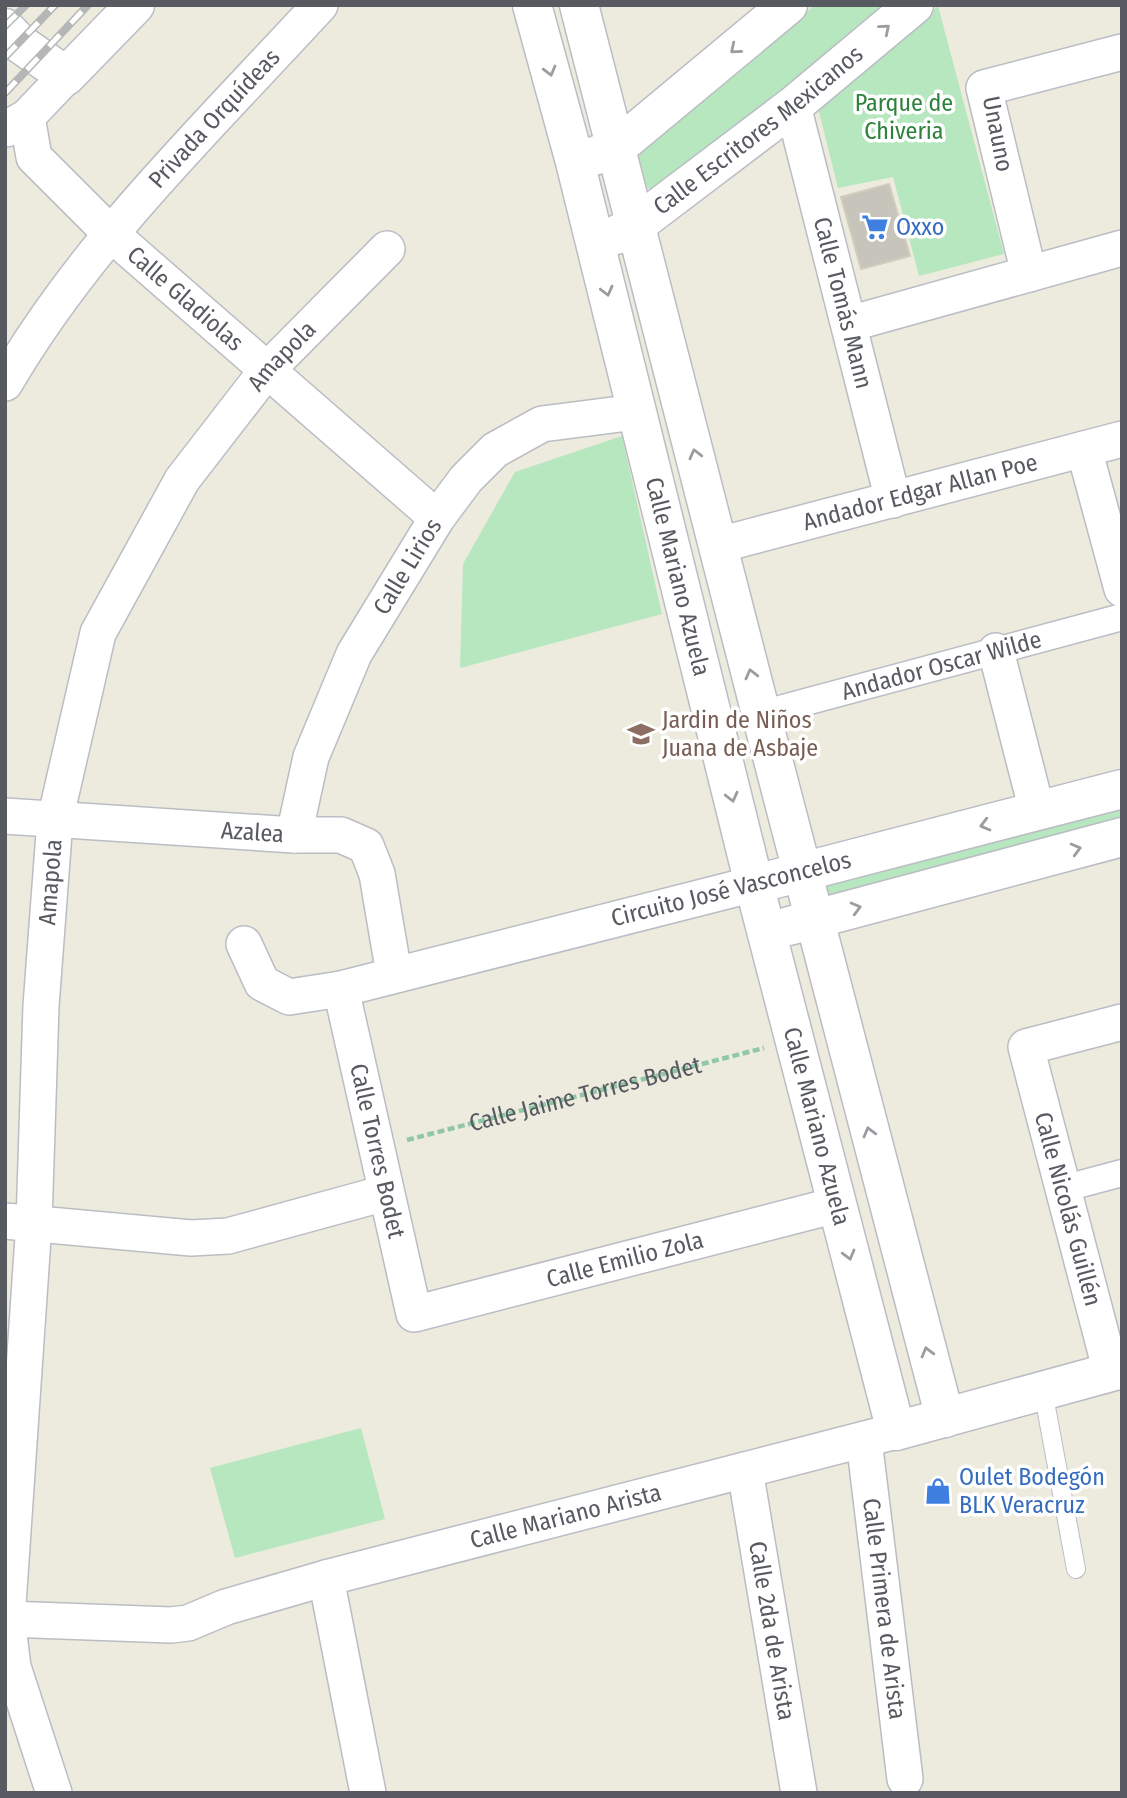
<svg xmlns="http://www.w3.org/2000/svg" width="1127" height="1798" viewBox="0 0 1127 1798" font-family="'Fira Sans Condensed',sans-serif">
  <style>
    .green { fill: #b7e7be }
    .building { fill: #c7c5bb; stroke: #d1cdbc; stroke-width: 2 }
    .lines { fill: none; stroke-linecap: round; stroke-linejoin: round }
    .service-casing { stroke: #bbbdc4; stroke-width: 20 }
    .pedestrian-casing { stroke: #bbbdc4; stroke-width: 29 }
    .minor-casing { stroke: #bbbdc4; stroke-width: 38 }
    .tertiary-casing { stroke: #bbbdc4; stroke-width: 41 }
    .path { stroke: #91c7a7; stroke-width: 4.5; stroke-dasharray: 7 3.5; stroke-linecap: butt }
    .service { stroke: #fff; stroke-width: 18 }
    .pedestrian { stroke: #fff; stroke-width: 26 }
    .minor { stroke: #fff; stroke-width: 35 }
    .tertiary { stroke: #fff; stroke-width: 38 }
    .rail-casing { stroke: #b5b6b6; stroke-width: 8 }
    .rail { stroke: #fff; stroke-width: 5; stroke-dasharray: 16; stroke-linecap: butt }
    .oneway { stroke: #9a9ca0 }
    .labels { text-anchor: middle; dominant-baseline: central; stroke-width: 7; stroke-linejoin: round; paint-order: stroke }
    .park-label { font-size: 24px; fill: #2d833c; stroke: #fff }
    .street-label { font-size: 24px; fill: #575a61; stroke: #fff }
    .shop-label { font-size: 24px; fill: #366cbe; stroke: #fff; text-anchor: start }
    .education-label { font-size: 24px; fill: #785e54; stroke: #fff; text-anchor: start }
  </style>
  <rect width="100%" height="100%" fill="#ecebde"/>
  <g class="green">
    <polygon points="815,5 892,5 660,191 638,186 632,165 649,143"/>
    <polygon points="938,6 1004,254 919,276 893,177 838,188 818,108"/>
    <polygon points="622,436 662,614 460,668 463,564 515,472"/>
    <polygon points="1122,800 1122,826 821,905 815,881"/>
    <polygon points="361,1428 385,1519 235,1558 210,1468"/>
  </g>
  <polygon class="building" points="889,184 910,256 861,269 841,197"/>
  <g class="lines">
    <defs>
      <polyline id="service" points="1043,1391 1076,1569"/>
      <g id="pedestrian">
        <path id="s2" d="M 761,714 L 1122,617"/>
        <polyline points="1062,1189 1122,1173"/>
      </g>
      <g id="minor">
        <path id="s3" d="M 793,106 L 893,500"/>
        <path id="s4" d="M 27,117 L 34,157 L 110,233 L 437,518"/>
        <polyline points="6,129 27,117 66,76"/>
        <polyline points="1029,274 984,88 1122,52"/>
        <polyline points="849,324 1122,248"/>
        <path id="s5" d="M 5,383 C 88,241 209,126 320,5"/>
        <polyline points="1084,449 1122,589"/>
        <path id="s6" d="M 719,545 L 1122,439"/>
        <polyline points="996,651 1037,811"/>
        <path id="s7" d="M 5,816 L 294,835 L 341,835 L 366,846 L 377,874 L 394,974"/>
        <path id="s8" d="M 294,835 L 311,757 L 354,654 L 437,518 L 466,479 L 495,450 L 542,424 L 636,412"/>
        <polyline points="244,944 262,983 289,997 341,989 754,884"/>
        <path id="s9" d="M 341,989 L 414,1314 L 836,1205"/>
        <polyline points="5,1221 191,1238 228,1236 385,1193"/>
        <polyline points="1111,1372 1026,1047 1122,1022"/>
        <path id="s10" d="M 864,1440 L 905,1779"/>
        <path id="s11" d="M 745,1470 L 799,1793"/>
        <polyline points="326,1578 368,1793"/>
        <path id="s12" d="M 7,1619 L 171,1625 L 188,1623 L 226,1607 L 326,1578 L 896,1431"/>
        <path id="s13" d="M 54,1793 L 13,1667 L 7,1619 L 34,1223 L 41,1006 L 55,820 L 98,633 L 182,480 L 267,370 L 387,249"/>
      </g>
      <g id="tertiary">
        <path id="s14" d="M 532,5 L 575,162 L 754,884 L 896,1431 L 1122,1369"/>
        <path d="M 579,5 C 700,476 820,948 945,1418"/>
        <polyline points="5,28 19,43 66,76 135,5"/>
        <polyline points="594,156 616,148 788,5"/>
        <path id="s15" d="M 616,235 L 636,225 L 793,106 L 914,5"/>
        <polyline points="775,879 1122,789"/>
        <polyline points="789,926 1122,837"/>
      </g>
    </defs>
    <use href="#service" class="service-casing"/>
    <use href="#pedestrian" class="pedestrian-casing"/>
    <use href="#minor" class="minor-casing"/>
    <use href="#tertiary" class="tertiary-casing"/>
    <path class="path" id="s1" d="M 407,1140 L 764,1048"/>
    <use href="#service" class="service"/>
    <use href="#pedestrian" class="pedestrian"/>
    <use href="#minor" class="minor"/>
    <use href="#tertiary" class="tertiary"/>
    <defs>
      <g id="rail">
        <polyline points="5,26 26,5"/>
        <polyline points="5,57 55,5"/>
        <polyline points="5,93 88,5"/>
      </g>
    </defs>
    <use href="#rail" class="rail-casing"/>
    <use href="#rail" class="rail"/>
  </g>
  <defs><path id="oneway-chevron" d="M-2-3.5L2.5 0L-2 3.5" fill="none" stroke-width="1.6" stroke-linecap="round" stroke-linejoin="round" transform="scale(1.75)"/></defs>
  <g class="oneway">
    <use href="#oneway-chevron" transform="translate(885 29) rotate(-40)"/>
    <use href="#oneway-chevron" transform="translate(735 49) rotate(140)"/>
    <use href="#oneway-chevron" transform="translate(550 71) rotate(75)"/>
    <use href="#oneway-chevron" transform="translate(607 291) rotate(76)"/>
    <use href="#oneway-chevron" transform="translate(695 454) rotate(-104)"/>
    <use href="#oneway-chevron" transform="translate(751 674) rotate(-104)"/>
    <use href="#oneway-chevron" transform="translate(732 797) rotate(76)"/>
    <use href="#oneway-chevron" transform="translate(985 825) rotate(165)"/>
    <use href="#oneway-chevron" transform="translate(1076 849) rotate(-15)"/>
    <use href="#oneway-chevron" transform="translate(856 908) rotate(-15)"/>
    <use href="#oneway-chevron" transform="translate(869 1132) rotate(-105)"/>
    <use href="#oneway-chevron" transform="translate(849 1255) rotate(75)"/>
    <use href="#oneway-chevron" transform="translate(927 1352) rotate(-105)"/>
  </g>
  <defs>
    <symbol id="supermarket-bare" viewBox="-9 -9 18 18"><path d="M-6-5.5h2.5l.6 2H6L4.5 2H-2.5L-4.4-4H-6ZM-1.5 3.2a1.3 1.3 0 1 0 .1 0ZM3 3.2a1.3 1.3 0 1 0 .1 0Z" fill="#3f7fe0" stroke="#fff" stroke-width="2.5" paint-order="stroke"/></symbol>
    <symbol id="school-bare" viewBox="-9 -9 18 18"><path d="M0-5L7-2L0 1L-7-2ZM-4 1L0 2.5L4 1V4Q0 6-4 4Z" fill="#8d6e63" stroke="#fff" stroke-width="2.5" paint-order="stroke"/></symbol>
    <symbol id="shop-bare" viewBox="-9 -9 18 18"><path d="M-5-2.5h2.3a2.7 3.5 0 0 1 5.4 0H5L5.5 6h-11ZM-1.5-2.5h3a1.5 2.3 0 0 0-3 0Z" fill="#3f7fe0" stroke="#fff" stroke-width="2.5" paint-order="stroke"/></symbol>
  </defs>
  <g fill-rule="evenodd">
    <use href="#supermarket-bare" x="856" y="208" width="38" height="38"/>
    <use href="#school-bare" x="622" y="715" width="38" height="38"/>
    <use href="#shop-bare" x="919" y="1472" width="38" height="38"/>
  </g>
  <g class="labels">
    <g class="park-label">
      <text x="904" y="103">Parque de<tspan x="904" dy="28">Chiveria</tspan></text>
    </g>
    <g class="street-label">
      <text stroke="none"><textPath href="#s5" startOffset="338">Privada Orquídeas</textPath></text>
      <text stroke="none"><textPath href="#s15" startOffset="177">Calle Escritores Mexicanos</textPath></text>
      <text transform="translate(998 134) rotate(79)">Unauno</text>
      <text stroke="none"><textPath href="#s4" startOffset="248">Calle Gladiolas</textPath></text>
      <text stroke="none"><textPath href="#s3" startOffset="203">Calle Tomás Mann</textPath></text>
      <text stroke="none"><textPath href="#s13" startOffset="1507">Amapola</textPath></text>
      <text stroke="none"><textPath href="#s6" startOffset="208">Andador Edgar Allan Poe</textPath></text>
      <text stroke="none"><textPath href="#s8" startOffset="294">Calle Lirios</textPath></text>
      <text stroke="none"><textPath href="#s14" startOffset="590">Calle Mariano Azuela</textPath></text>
      <text stroke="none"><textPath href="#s2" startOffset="187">Andador Oscar Wilde</textPath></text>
      <text stroke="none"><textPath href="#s7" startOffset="248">Azalea</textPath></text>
      <text stroke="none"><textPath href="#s13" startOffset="919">Amapola</textPath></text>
      <text transform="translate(731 889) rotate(-14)">Circuito José Vasconcelos</text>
      <text stroke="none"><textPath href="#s1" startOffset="184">Calle Jaime Torres Bodet</textPath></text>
      <text stroke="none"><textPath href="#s14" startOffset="1157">Calle Mariano Azuela</textPath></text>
      <text stroke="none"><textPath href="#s9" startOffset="166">Calle Torres Bodet</textPath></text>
      <text transform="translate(1068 1209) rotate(75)">Calle Nicolás Guillén</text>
      <text stroke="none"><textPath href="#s9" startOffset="551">Calle Emilio Zola</textPath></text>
      <text stroke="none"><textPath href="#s12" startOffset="574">Calle Mariano Arista</textPath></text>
      <text stroke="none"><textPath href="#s10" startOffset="170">Calle Primera de Arista</textPath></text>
      <text stroke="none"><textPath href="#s11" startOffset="163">Calle 2da de Arista</textPath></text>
    </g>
    <g class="shop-label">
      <text x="896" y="227">Oxxo</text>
      <text x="959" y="1477">Oulet Bodegón<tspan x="959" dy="28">BLK Veracruz</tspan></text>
    </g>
    <g class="education-label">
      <text x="662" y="720">Jardin de Niños<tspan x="662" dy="28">Juana de Asbaje</tspan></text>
    </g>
  </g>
  <rect width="1127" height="1798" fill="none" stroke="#575a61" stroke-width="14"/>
</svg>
